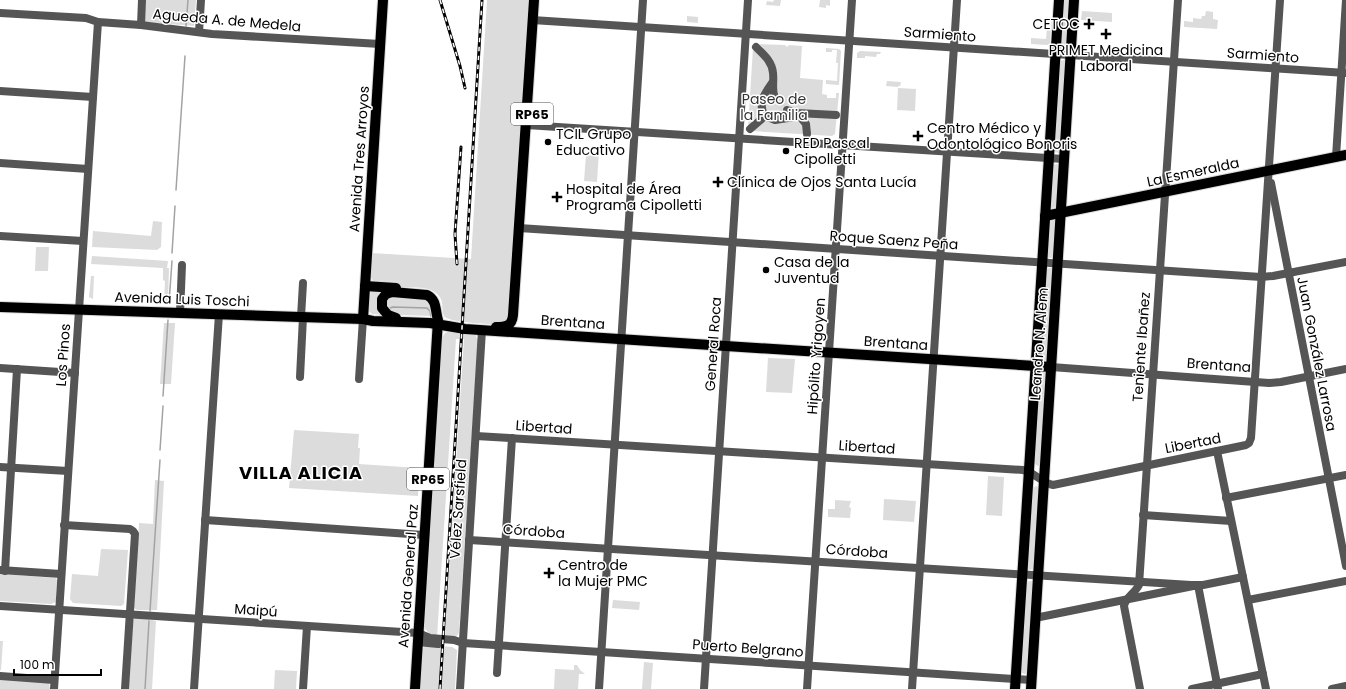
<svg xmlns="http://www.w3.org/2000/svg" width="1346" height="689" viewBox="0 0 1346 689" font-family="Poppins,sans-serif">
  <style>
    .green { fill: #dcdcdc }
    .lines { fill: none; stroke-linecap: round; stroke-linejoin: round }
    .stream { stroke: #a3a3a3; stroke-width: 1.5 }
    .minor-tunnel { stroke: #d9d9d9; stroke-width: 8; stroke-dasharray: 8 4; stroke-linecap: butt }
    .major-casing { stroke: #dbdbdb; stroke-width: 12 }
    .minor { stroke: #555; stroke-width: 8 }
    .major { stroke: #000; stroke-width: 10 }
    .rail-casing { stroke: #000; stroke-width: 3 }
    .rail { stroke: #fff; stroke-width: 1.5; stroke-dasharray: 4.5; stroke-linecap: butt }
    .poi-dot { fill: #000; stroke: #fff; stroke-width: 1.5 }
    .labels { text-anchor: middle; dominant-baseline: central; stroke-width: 3; stroke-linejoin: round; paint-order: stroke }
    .shield { fill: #fff; stroke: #4c4c4c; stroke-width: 1 }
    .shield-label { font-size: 13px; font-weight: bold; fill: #000 }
    .street-label { font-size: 14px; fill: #000; stroke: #fff }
    .poi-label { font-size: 14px; fill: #000; stroke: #fff; text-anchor: start }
    .park-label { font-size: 14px; fill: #333; stroke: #fff }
    .district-label { font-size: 18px; font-weight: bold; letter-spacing: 1px; fill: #000; stroke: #fff }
  </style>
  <rect width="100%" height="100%" fill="#fff"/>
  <g class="green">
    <polygon points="145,0 196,0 194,26 145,22 144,20"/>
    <path d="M 487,0 L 530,0 L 510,318 L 504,325 C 495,324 447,323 444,316 C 440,307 447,298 431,290 C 418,284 376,292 371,277 C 369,270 371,260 371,253 L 471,259 Z"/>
    <polygon points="774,0 781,0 780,6 766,5 767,1 773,2"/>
    <polygon points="820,0 830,0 830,6 826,5 826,8 819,7"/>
    <polygon points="1062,0 1071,0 1066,49 1063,50 1060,48"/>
    <polygon points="1082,11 1112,13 1112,22 1081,20"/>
    <polygon points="1206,11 1213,12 1213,19 1218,20 1217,29 1184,27 1184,21 1193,22 1193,18 1201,19 1202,16 1205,16"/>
    <polygon points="687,16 698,17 698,23 687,22"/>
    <polygon points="1047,28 1051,28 1050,44 1047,45 1031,44 1031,38 1046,39"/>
    <polygon points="757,44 785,45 787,47 789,45 802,46 800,78 823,80 822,94 827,95 827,98 836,98 836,93 839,93 835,134 832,136 751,131 748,128 753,48"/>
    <polygon points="826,48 839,49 841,51 839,85 826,84 826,80 837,81 838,63 836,63 837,50 832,50 832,52 826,52"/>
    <polygon points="860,51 881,52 880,54 877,54 876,57 865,56 865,58 857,58 857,53"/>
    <polygon points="1064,60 1066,62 1060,153 1058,153 1053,151 1060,61"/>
    <polygon points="887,81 901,82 900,86 898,86 898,87 886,86"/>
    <polygon points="898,88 916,89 915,111 897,110"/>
    <polygon points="597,150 599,150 597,182 584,181 586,155 597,156"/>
    <polygon points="1057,164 1060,166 1057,207 1053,208 1050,207 1053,165"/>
    <polygon points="1054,218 1056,220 1054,257 1050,258 1047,256 1048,221"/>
    <polygon points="153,221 162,222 161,247 157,250 92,247 93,231 151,236"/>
    <polygon points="36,247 49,247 48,271 35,271"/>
    <polygon points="92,256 168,261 167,268 169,268 168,302 164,302 165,281 163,280 163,268 91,264"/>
    <polygon points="1050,268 1053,269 1047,360 1043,361 1041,360 1046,269"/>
    <polygon points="91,276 94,276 93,299 89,297"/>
    <polygon points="371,290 388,290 382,315 372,314 368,310"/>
    <polygon points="387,297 428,298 433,316 397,315 388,311 385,300"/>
    <polygon points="164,323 175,323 171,384 160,384"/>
    <path d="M 448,332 L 473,334 L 476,336 L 478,341 L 459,632 C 457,639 451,638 445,637 L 464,339 L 456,339 L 437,637 C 430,634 425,632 424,624 L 442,338 L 445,333 Z"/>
    <polygon points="768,358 795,359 792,393 766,392"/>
    <polygon points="1043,372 1046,373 1041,465 1038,466 1034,463 1040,374"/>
    <polygon points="294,430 359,434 358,448 360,448 359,464 419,468 418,496 289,488"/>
    <polygon points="988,476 1004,477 1002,516 986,515"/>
    <polygon points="155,480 164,481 157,610 137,610 134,608 134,605 139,523 153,524"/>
    <polygon points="1036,486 1039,488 1035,568 1030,570 1027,568 1032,489"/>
    <polygon points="884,499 916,501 914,522 883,520"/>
    <polygon points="835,500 851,501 849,507 851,508 850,518 828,517 828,509 835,509"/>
    <polygon points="101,549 128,550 124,604 121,606 73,603 70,599 72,574 98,576"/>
    <polygon points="0,574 56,578 57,580 56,602 51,604 0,601"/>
    <polygon points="1030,581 1033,582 1027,673 1024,674 1021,672 1027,582"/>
    <polygon points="613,600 640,602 639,610 612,608"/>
    <polygon points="135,618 148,619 156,621 152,689 128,689 133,621"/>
    <polygon points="0,641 3,641 1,670 0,670"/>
    <polygon points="427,645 452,647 457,650 455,689 420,689 423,649 425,646"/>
    <polygon points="644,662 653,663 651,689 642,689"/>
    <polygon points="574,665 577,665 580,670 585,674 579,674 578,689 554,689 555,669 574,670"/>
    <polygon points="275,670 297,671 296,689 274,689"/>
    <polygon points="0,679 49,683 50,689 0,689"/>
  </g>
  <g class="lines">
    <g class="stream">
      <polyline points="186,26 188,0"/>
      <polyline points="176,190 185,56"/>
      <polyline points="172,253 175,206"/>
      <polyline points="169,303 172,261"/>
      <polyline points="390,311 390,308 393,307 427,308 430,311 431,317"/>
      <polyline points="163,396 168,320"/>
      <polyline points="160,450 163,406"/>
      <polyline points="150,611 160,460"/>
      <polyline points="145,689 149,621"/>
    </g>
    <polyline class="minor-tunnel" points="774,95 779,104 787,110"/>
    <defs>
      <g id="major">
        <polyline points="1045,216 1346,155"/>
        <polyline points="365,286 396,288"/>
        <polyline points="0,307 363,319 373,321 430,323 465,329 1051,367"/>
        <path d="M 396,318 L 388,315 L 382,308 L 382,299 L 386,294 L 392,292 L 427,295 C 437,300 435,310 438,320 L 415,689"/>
        <polyline points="363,319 383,0"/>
        <path d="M 496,327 C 506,327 512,326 513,315 L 534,0"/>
        <polyline points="1015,689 1059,0"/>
        <polyline points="1031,689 1074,0"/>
      </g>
    </defs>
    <use href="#major" class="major-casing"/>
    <g class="minor">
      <polyline points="0,13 86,18 98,22 141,25 212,34 380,44"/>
      <polyline points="532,20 1346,73"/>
      <polyline points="141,25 142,0"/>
      <polyline points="199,32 201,0"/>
      <path d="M 756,47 C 763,54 772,61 773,73 C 774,81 772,87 774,95"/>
      <path d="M 772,83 C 765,93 757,104 765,116 L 775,120 L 801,116"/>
      <polyline points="0,91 93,97"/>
      <polyline points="787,110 797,113 836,115"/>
      <polyline points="797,113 806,124 807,134"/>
      <polyline points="526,125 1064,159"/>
      <polyline points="750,129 765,116"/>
      <polyline points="1336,157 1346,0"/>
      <polyline points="0,163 88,169"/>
      <polyline points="1271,183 1346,566"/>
      <polyline points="519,228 1261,277 1273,276 1346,262"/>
      <polyline points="0,236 83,241"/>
      <polyline points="180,313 182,265"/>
      <polyline points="301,317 303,283"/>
      <polyline points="1051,367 1269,383 1281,382 1346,369"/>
      <polyline points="0,368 75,373"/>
      <polyline points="300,377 303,317"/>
      <polyline points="359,379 363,319"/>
      <path d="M 476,436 L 1023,470 C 1034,472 1042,483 1053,485 L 1246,445 L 1249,443 L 1251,438 L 1280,0"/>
      <polyline points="1217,451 1266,689"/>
      <polyline points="0,467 68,471"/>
      <polyline points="1226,498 1346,475"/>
      <polyline points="1143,515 1231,521"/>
      <polyline points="205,520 424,535"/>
      <polyline points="64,525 130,529 133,531 135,534 125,689"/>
      <polyline points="469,540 1191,585 1203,585 1243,577"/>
      <polyline points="0,570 61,574"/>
      <polyline points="5,571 17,369"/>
      <polyline points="1248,600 1346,581"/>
      <polyline points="0,606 418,633 430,638 454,640 463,643 1031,680"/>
      <polyline points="1035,618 1198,585 1218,689"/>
      <polyline points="418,642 438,644"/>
      <polyline points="497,673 512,438"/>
      <polyline points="0,676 54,680"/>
      <polyline points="54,689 98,22"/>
      <polyline points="194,689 219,314"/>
      <polyline points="303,689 307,626"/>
      <polyline points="460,689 482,330"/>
      <polyline points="599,689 643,0"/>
      <polyline points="704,689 748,0"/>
      <polyline points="807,689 852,0"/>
      <polyline points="912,689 957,0"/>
      <path d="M 1140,689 L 1124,606 C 1125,598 1135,593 1139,585 L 1178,0"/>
      <polyline points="1192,689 1263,674"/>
      <polyline points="1332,689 1346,686"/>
    </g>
    <use href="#major" class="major"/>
    <defs>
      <g id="rail">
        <polyline points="440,0 460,66 465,88"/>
        <polyline points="457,264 455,234 461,147"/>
        <polyline points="440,689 482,0"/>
      </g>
    </defs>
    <use href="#rail" class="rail-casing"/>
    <use href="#rail" class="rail"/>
  </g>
  <g class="poi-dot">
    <path d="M1087 18h4v4h4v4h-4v4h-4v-4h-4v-4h4z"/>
    <path d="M1104 28h4v4h4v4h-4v4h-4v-4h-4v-4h4z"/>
    <path d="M916 130h4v4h4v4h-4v4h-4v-4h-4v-4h4z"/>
    <circle cx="548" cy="142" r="4"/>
    <circle cx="786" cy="151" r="4"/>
    <path d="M716 176h4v4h4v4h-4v4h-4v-4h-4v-4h4z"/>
    <path d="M555 191h4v4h4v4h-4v4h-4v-4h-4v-4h4z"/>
    <circle cx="766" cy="270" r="4"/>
    <path d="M547 567h4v4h4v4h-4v4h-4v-4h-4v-4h4z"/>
  </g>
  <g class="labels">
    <g class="shield">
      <rect x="511" y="103" width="42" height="22" rx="3"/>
      <rect x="407" y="468" width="42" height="22" rx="3"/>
    </g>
    <g class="shield-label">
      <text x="532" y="114">RP65</text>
      <text x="428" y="479">RP65</text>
    </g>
    <g class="street-label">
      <text transform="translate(227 20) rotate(5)">Agueda A. de Medela</text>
      <text transform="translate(940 34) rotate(4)">Sarmiento</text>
      <text transform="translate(1263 55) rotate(4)">Sarmiento</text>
      <text transform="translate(359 159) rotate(-86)">Avenida Tres Arroyos</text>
      <text transform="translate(1193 172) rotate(-12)">La Esmeralda</text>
      <text transform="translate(894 240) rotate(4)">Roque Saenz Peña</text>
      <text transform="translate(182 299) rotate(2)">Avenida Luis Toschi</text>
      <text transform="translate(573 322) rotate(4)">Brentana</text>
      <text transform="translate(896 343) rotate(4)">Brentana</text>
      <text transform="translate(713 344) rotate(-86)">General Roca</text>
      <text transform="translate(1039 344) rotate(-86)">Leandro N. Alem</text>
      <text transform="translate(1141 347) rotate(-86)">Teniente Ibañez</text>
      <text transform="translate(1317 354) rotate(79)">Juan González Larrosa</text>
      <text transform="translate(63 355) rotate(-86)">Los Pinos</text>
      <text transform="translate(816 356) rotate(-86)">Hipólito Yrigoyen</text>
      <text transform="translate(1219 365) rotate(4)">Brentana</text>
      <text transform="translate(544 427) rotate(4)">Libertad</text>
      <text transform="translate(1193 443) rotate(-11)">Libertad</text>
      <text transform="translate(867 447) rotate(4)">Libertad</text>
      <text transform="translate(458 509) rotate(-86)">Vélez Sarsfield</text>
      <text transform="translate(534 531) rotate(4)">Córdoba</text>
      <text transform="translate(857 551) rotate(4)">Córdoba</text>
      <text transform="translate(408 576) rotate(-86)">Avenida General Paz</text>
      <text transform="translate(256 610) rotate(4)">Maipú</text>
      <text transform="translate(748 648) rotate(4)">Puerto Belgrano</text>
    </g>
    <g class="poi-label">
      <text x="1080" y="24" text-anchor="end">CETOC</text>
      <text x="1106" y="50" text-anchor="middle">PRIMET Medicina<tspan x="1106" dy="16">Laboral</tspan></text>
      <text x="927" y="128">Centro Médico y<tspan x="927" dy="16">Odontológico Bonoris</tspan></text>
      <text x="556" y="134">TCIL Grupo<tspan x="556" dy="16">Educativo</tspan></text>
      <text x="794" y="143">RED Pascal<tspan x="794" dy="16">Cipolletti</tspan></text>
      <text x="727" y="182">Clínica de Ojos Santa Lucía</text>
      <text x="566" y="189">Hospital de Área<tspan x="566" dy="16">Programa Cipolletti</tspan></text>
      <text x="774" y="262">Casa de la<tspan x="774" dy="16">Juventud</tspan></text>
      <text x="558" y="565">Centro de<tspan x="558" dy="16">la Mujer PMC</tspan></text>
    </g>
    <g class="park-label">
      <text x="774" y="99">Paseo de<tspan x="774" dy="16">la Familia</tspan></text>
    </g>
    <g class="district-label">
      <text x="301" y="472">VILLA ALICIA</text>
    </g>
  </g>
  <path d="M14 669v6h87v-6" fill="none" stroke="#000000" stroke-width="2"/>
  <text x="20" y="669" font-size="12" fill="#000000" stroke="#ffffff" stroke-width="3" paint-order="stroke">100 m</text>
</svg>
